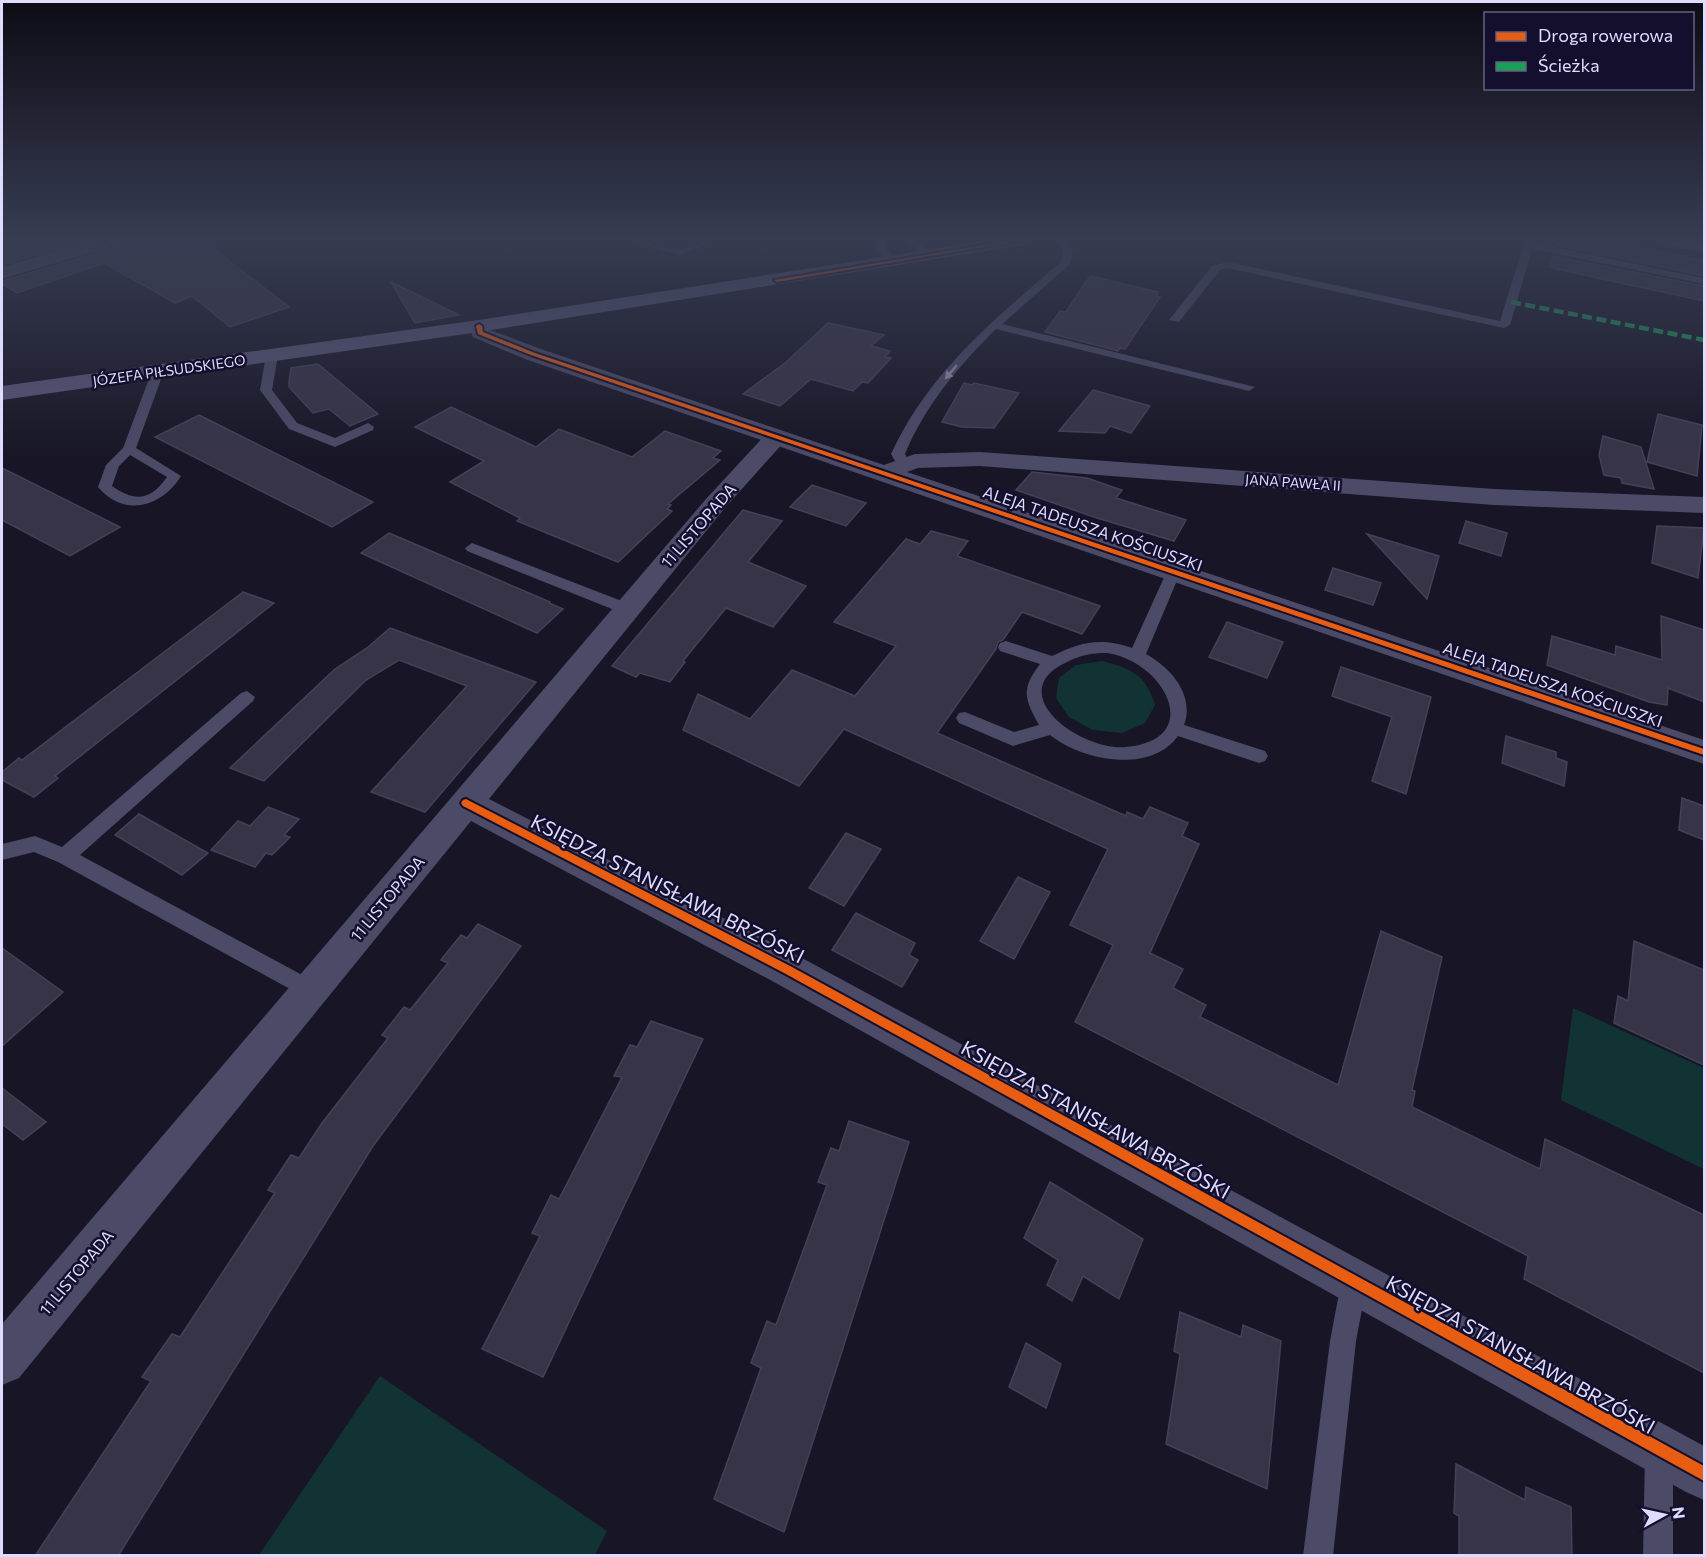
<svg xmlns="http://www.w3.org/2000/svg" width="1706" height="1557" viewBox="0 0 1706 1557" font-family="Commissioner,sans-serif">
  <style>
    .green { fill: #123334 }
    .building { fill: #373447; stroke: #45405a; stroke-width: 1.5 }
    .lines { fill: none; stroke-linecap: round; stroke-linejoin: round }
    .service { fill: #4b4a67; fill-rule: evenodd }
    .minor { fill: #4b4a67; fill-rule: evenodd }
    .tertiary { fill: #4b4a67; fill-rule: evenodd }
    .secondary { fill: #595779; fill-rule: evenodd }
    .quiet { stroke: #1a9f57; stroke-width: 4.5; stroke-dasharray: 10 4.5; stroke-linecap: butt }
    .cycleway-casing { stroke: #130f2d; stroke-width: 4 }
    .cycleway { fill: #e95d12; fill-rule: evenodd }
    .oneway { fill: #9592b3 }
    .labels { text-anchor: middle; dominant-baseline: central; stroke-width: 5; stroke-linejoin: round; paint-order: stroke }
    .far-street-label { font-size: 14px; fill: #dfdbff; stroke: #130f2d }
    .street-label { font-size: 16px; fill: #dfdbff; stroke: #130f2d }
    .near-street-label { font-size: 20px; fill: #dfdbff; stroke: #130f2d }
  </style>
  <rect width="100%" height="100%" fill="#181626"/>
  <g class="green">
    <path d="M 1102,661 C 1132,669 1145,674 1155,705 L 1145,723 L 1122,733 L 1093,730 L 1069,717 L 1056,698 L 1059,678 L 1076,665 Z"/>
    <polygon points="1573,1008 1704,1068 1704,1169 1561,1100"/>
    <polygon points="380,1376 607,1531 595,1555 259,1555"/>
  </g>
  <g class="building">
    <polygon points="26,240 88,240 2,265 2,246"/>
    <polygon points="125,240 202,240 289,307 230,327 192,296 175,303 104,263 17,293 2,284 2,281 121,246"/>
    <polygon points="1559,240 1600,240 1704,260 1704,276 1557,245"/>
    <polygon points="1553,256 1704,286 1704,301 1552,268 1549,267"/>
    <polygon points="1090,276 1158,292 1156,296 1160,297 1125,349 1120,348 1118,351 1045,332 1060,311 1066,312"/>
    <polygon points="391,282 459,315 415,323"/>
    <polygon points="828,323 884,335 871,346 890,351 885,357 891,358 868,383 862,382 853,391 811,379 780,406 743,394 785,363"/>
    <polygon points="318,364 378,414 350,426 329,409 313,413 289,387 289,382 291,368"/>
    <polygon points="964,383 972,385 974,383 1019,393 994,428 962,427 942,422"/>
    <polygon points="1093,390 1150,406 1131,433 1110,426 1105,433 1059,431"/>
    <polygon points="451,407 536,447 559,429 632,457 665,431 721,451 713,458 720,460 668,504 671,505 667,509 672,511 618,562 517,521 520,518 450,482 484,461 415,427"/>
    <polygon points="1658,414 1702,425 1697,476 1647,462"/>
    <polygon points="199,415 373,502 332,527 155,437"/>
    <polygon points="1603,436 1641,447 1654,489 1622,483 1621,478 1604,475 1599,455"/>
    <polygon points="2,468 120,527 70,556 2,520"/>
    <polygon points="1032,472 1087,478 1122,490 1116,498 1186,520 1174,541 1097,518 1016,490"/>
    <polygon points="812,485 866,503 846,526 790,507"/>
    <polygon points="743,510 782,521 748,562 806,586 773,627 726,608 683,661 685,662 670,682 640,673 636,677 612,666"/>
    <polygon points="1466,521 1507,533 1501,556 1459,543"/>
    <polygon points="1657,526 1704,528 1698,578 1652,563"/>
    <polygon points="931,531 968,541 957,556 1100,606 1082,634 1022,612 1003,640 998,642 996,649 937,733 1126,816 1127,812 1143,819 1150,807 1188,823 1182,836 1199,844 1150,953 1183,969 1173,988 1206,1005 1200,1017 1338,1085 1381,931 1442,957 1412,1090 1415,1091 1412,1107 1540,1169 1545,1139 1704,1215 1704,1373 1524,1279 1528,1256 1075,1022 1113,945 1070,925 1108,849 844,729 799,786 683,730 698,694 750,719 792,670 855,696 896,646 834,622 906,539 920,544"/>
    <polygon points="389,533 550,602 549,603 563,609 537,633 361,553"/>
    <polygon points="1367,534 1439,556 1427,599"/>
    <polygon points="1333,568 1381,583 1373,605 1325,590"/>
    <polygon points="243,592 274,603 55,776 58,778 34,797 2,780 2,772 19,758 22,760"/>
    <polygon points="1661,616 1704,630 1704,702 1668,688 1667,705 1649,702 1547,665 1552,636 1615,655 1616,646 1662,660"/>
    <polygon points="1227,622 1283,642 1267,678 1209,657"/>
    <polygon points="390,628 536,682 425,812 371,792 467,686 399,660 366,680 264,781 230,768 335,669 367,648"/>
    <polygon points="1341,667 1431,697 1406,794 1372,781 1392,717 1332,696"/>
    <polygon points="1506,736 1556,752 1556,758 1567,762 1564,786 1502,763"/>
    <polygon points="1682,798 1704,806 1704,840 1679,830"/>
    <polygon points="268,807 299,819 284,835 290,837 272,855 266,853 255,867 211,850 238,821 250,826"/>
    <polygon points="139,814 208,853 182,875 115,835"/>
    <polygon points="846,833 881,849 844,906 809,888"/>
    <polygon points="1018,877 1050,892 1014,959 980,941"/>
    <polygon points="856,913 915,943 909,955 918,960 902,987 832,950"/>
    <polygon points="478,924 521,946 373,1146 118,1556 35,1556 151,1381 142,1377 172,1334 180,1337 275,1193 268,1190 291,1155 299,1158 322,1123 388,1038 382,1035 404,1007 410,1010 448,963 441,960 461,935 467,938"/>
    <polygon points="1634,941 1704,970 1704,1065 1614,1023 1618,996 1628,1001"/>
    <polygon points="2,948 63,992 2,1046"/>
    <polygon points="651,1021 703,1039 543,1377 482,1349 540,1236 532,1233 551,1195 559,1199 622,1077 614,1076 630,1045 637,1047"/>
    <polygon points="2,1088 46,1122 23,1140 2,1124"/>
    <polygon points="849,1121 909,1142 784,1532 714,1499 761,1368 751,1363 767,1321 776,1325 827,1185 818,1182 831,1148 839,1151"/>
    <polygon points="1050,1182 1143,1239 1119,1299 1083,1276 1072,1301 1047,1285 1058,1260 1024,1238"/>
    <polygon points="1180,1312 1241,1337 1243,1325 1281,1341 1267,1489 1166,1444 1180,1354 1174,1351"/>
    <polygon points="1026,1343 1061,1364 1046,1408 1009,1387"/>
    <polygon points="1456,1464 1525,1500 1526,1487 1571,1507 1572,1556 1459,1556 1459,1516 1454,1513"/>
  </g>
  <g class="lines">
    <g class="service">
      <path d="M 626,240 C 644,239 661,249 678,249 C 692,249 705,239 720,240 L 679,255 Z"/>
      <polygon points="876,240 886,240 886,247 897,260 896,262 888,262 876,247"/>
      <polygon points="905,240 916,240 935,255 926,257"/>
      <path d="M 1055,240 L 1065,240 L 1073,250 L 1070,264 L 1002,324 L 1255,387 L 1249,391 L 996,329 C 958,367 926,404 905,454 L 911,465 L 904,469 L 899,468 L 891,454 C 929,372 993,320 1060,263 L 1063,250 Z"/>
      <polygon points="1525,240 1535,240 1534,243 1704,278 1704,284 1532,249 1510,325 1504,328 1228,268 1220,270 1179,322 1169,320 1212,266 1228,262 1500,321"/>
      <polygon points="272,352 278,355 272,390 297,423 335,438 368,423 374,427 373,430 335,447 289,429 260,390 266,355"/>
      <path d="M 158,367 L 164,371 L 136,448 L 181,476 C 162,507 124,518 98,487 L 106,465 L 123,448 L 152,371 ZM 130,455 L 167,477 C 150,501 135,502 112,486 L 119,466 Z"/>
      <polygon points="472,543 632,605 635,609 632,613 622,613 467,551 465,548"/>
      <path d="M 1174,566 L 1181,571 L 1146,654 C 1171,668 1195,695 1184,725 L 1265,751 L 1268,756 L 1265,761 L 1259,763 L 1178,736 C 1150,775 1081,760 1050,735 L 1013,746 L 959,723 L 956,718 L 959,713 L 965,712 L 1014,732 L 1039,725 C 1024,698 1021,689 1040,664 L 1000,651 L 998,647 L 1000,643 L 1006,641 L 1052,656 C 1081,642 1100,637 1132,648 L 1167,571 ZM 1107,653 C 1166,662 1205,740 1126,747 C 1079,751 1001,692 1067,662 C 1081,655 1091,653 1107,653 Z"/>
      <polygon points="247,691 255,697 253,701 80,855 317,983 321,990 317,997 310,1000 58,862 34,852 2,860 2,844 35,836 62,847 241,693"/>
      <polygon points="1354,1270 1363,1274 1367,1283 1356,1341 1333,1556 1303,1556 1330,1341 1341,1283 1345,1274"/>
      <polygon points="1659,1440 1669,1444 1673,1454 1673,1556 1643,1556 1645,1454 1649,1444"/>
    </g>
    <g class="minor">
      <polygon points="95,240 123,240 120,244 2,279 2,267"/>
      <polygon points="1658,240 1704,242 1704,252 1661,244"/>
      <polygon points="776,430 784,432 788,437 784,442 724,509 489,799 802,958 1704,1446 1704,1500 1686,1492 774,982 471,821 19,1378 2,1385 2,1324 706,499 768,432"/>
    </g>
    <polygon class="tertiary" points="479,320 486,322 490,330 541,349 884,465 915,454 980,452 1494,489 1704,497 1704,513 1494,505 980,466 918,468 907,472 1704,740 1704,764 525,359 473,337 469,326 472,322"/>
    <polygon class="secondary" points="990,240 1032,240 1023,245 479,332 2,400 2,386 479,320"/>
    <polyline class="quiet" points="1511,302 1704,340"/>
    <defs>
      <g id="cycleway">
        <polygon points="1015,240 1025,240 777,282 774,280"/>
        <polygon points="479,324 482,326 483,332 535,353 1704,749 1704,755 531,355 478,334 476,326"/>
        <polygon points="466,799 792,967 1704,1466 1704,1481 784,973 463,806 461,803 463,800"/>
      </g>
    </defs>
    <use href="#cycleway" class="cycleway-casing"/>
    <use href="#cycleway" class="cycleway"/>
  </g>
  <defs><path id="oneway-solid" d="M-6-.8H1V-3.2L6.5 0L1 3.2V.8H-6Z" transform="scale(1.5)"/></defs>
  <use class="oneway" href="#oneway-solid" transform="translate(951 372) rotate(130)"/>
  <linearGradient id="sky" x2="0" y2="1"><stop stop-color="#0d0c15"/><stop offset="0.52" stop-color="#373c52"/><stop offset="1" stop-color="#373c52" stop-opacity="0"/></linearGradient>
  <rect width="1706" height="458" fill="url(#sky)"/>
  <g class="labels">
    <g class="far-street-label">
      <text transform="translate(169 370) rotate(-8)">JÓZEFA PIŁSUDSKIEGO</text>
      <text transform="translate(1293 482) rotate(4)">JANA PAWŁA II</text>
    </g>
    <g class="street-label">
      <text transform="translate(698 525) rotate(-49)">11 LISTOPADA</text>
      <text transform="translate(1093 528) rotate(19)">ALEJA TADEUSZA KOŚCIUSZKI</text>
      <text transform="translate(1553 684) rotate(19)">ALEJA TADEUSZA KOŚCIUSZKI</text>
      <text transform="translate(387 898) rotate(-50)">11 LISTOPADA</text>
      <text transform="translate(76 1272) rotate(-50)">11 LISTOPADA</text>
    </g>
    <g class="near-street-label">
      <text transform="translate(668 888) rotate(27)">KSIĘDZA STANISŁAWA BRZÓSKI</text>
      <text transform="translate(1096 1119) rotate(29)">KSIĘDZA STANISŁAWA BRZÓSKI</text>
      <text transform="translate(1521 1354) rotate(29)">KSIĘDZA STANISŁAWA BRZÓSKI</text>
    </g>
  </g>
  <rect width="1706" height="1557" fill="none" stroke="#dfdbff" stroke-width="6"/>
  <rect x="1484" y="12" width="210" height="78" fill="#130f2d" stroke="#656181" stroke-width="1.5"/>
  <rect x="1496" y="32" width="30" height="9" fill="#e95d12" stroke="#656181" stroke-width="1.5"/>
  <text x="1538" y="42" font-size="18" fill="#dfdbff">Droga rowerowa</text>
  <rect x="1496" y="62" width="30" height="9" fill="#1a9f57" stroke="#656181" stroke-width="1.5"/>
  <text x="1538" y="72" font-size="18" fill="#dfdbff">Ścieżka</text>
  <g transform="translate(1664 1515) rotate(82)" stroke="#130f2d" stroke-width="4.5" paint-order="stroke">
  <path d="M0-4.5L10 22L0 15L-10 22Z" fill="#dfdbff"/>
  <text y="-9" font-size="16" font-weight="bold" text-anchor="middle" fill="#dfdbff">N</text>
  </g>
</svg>
